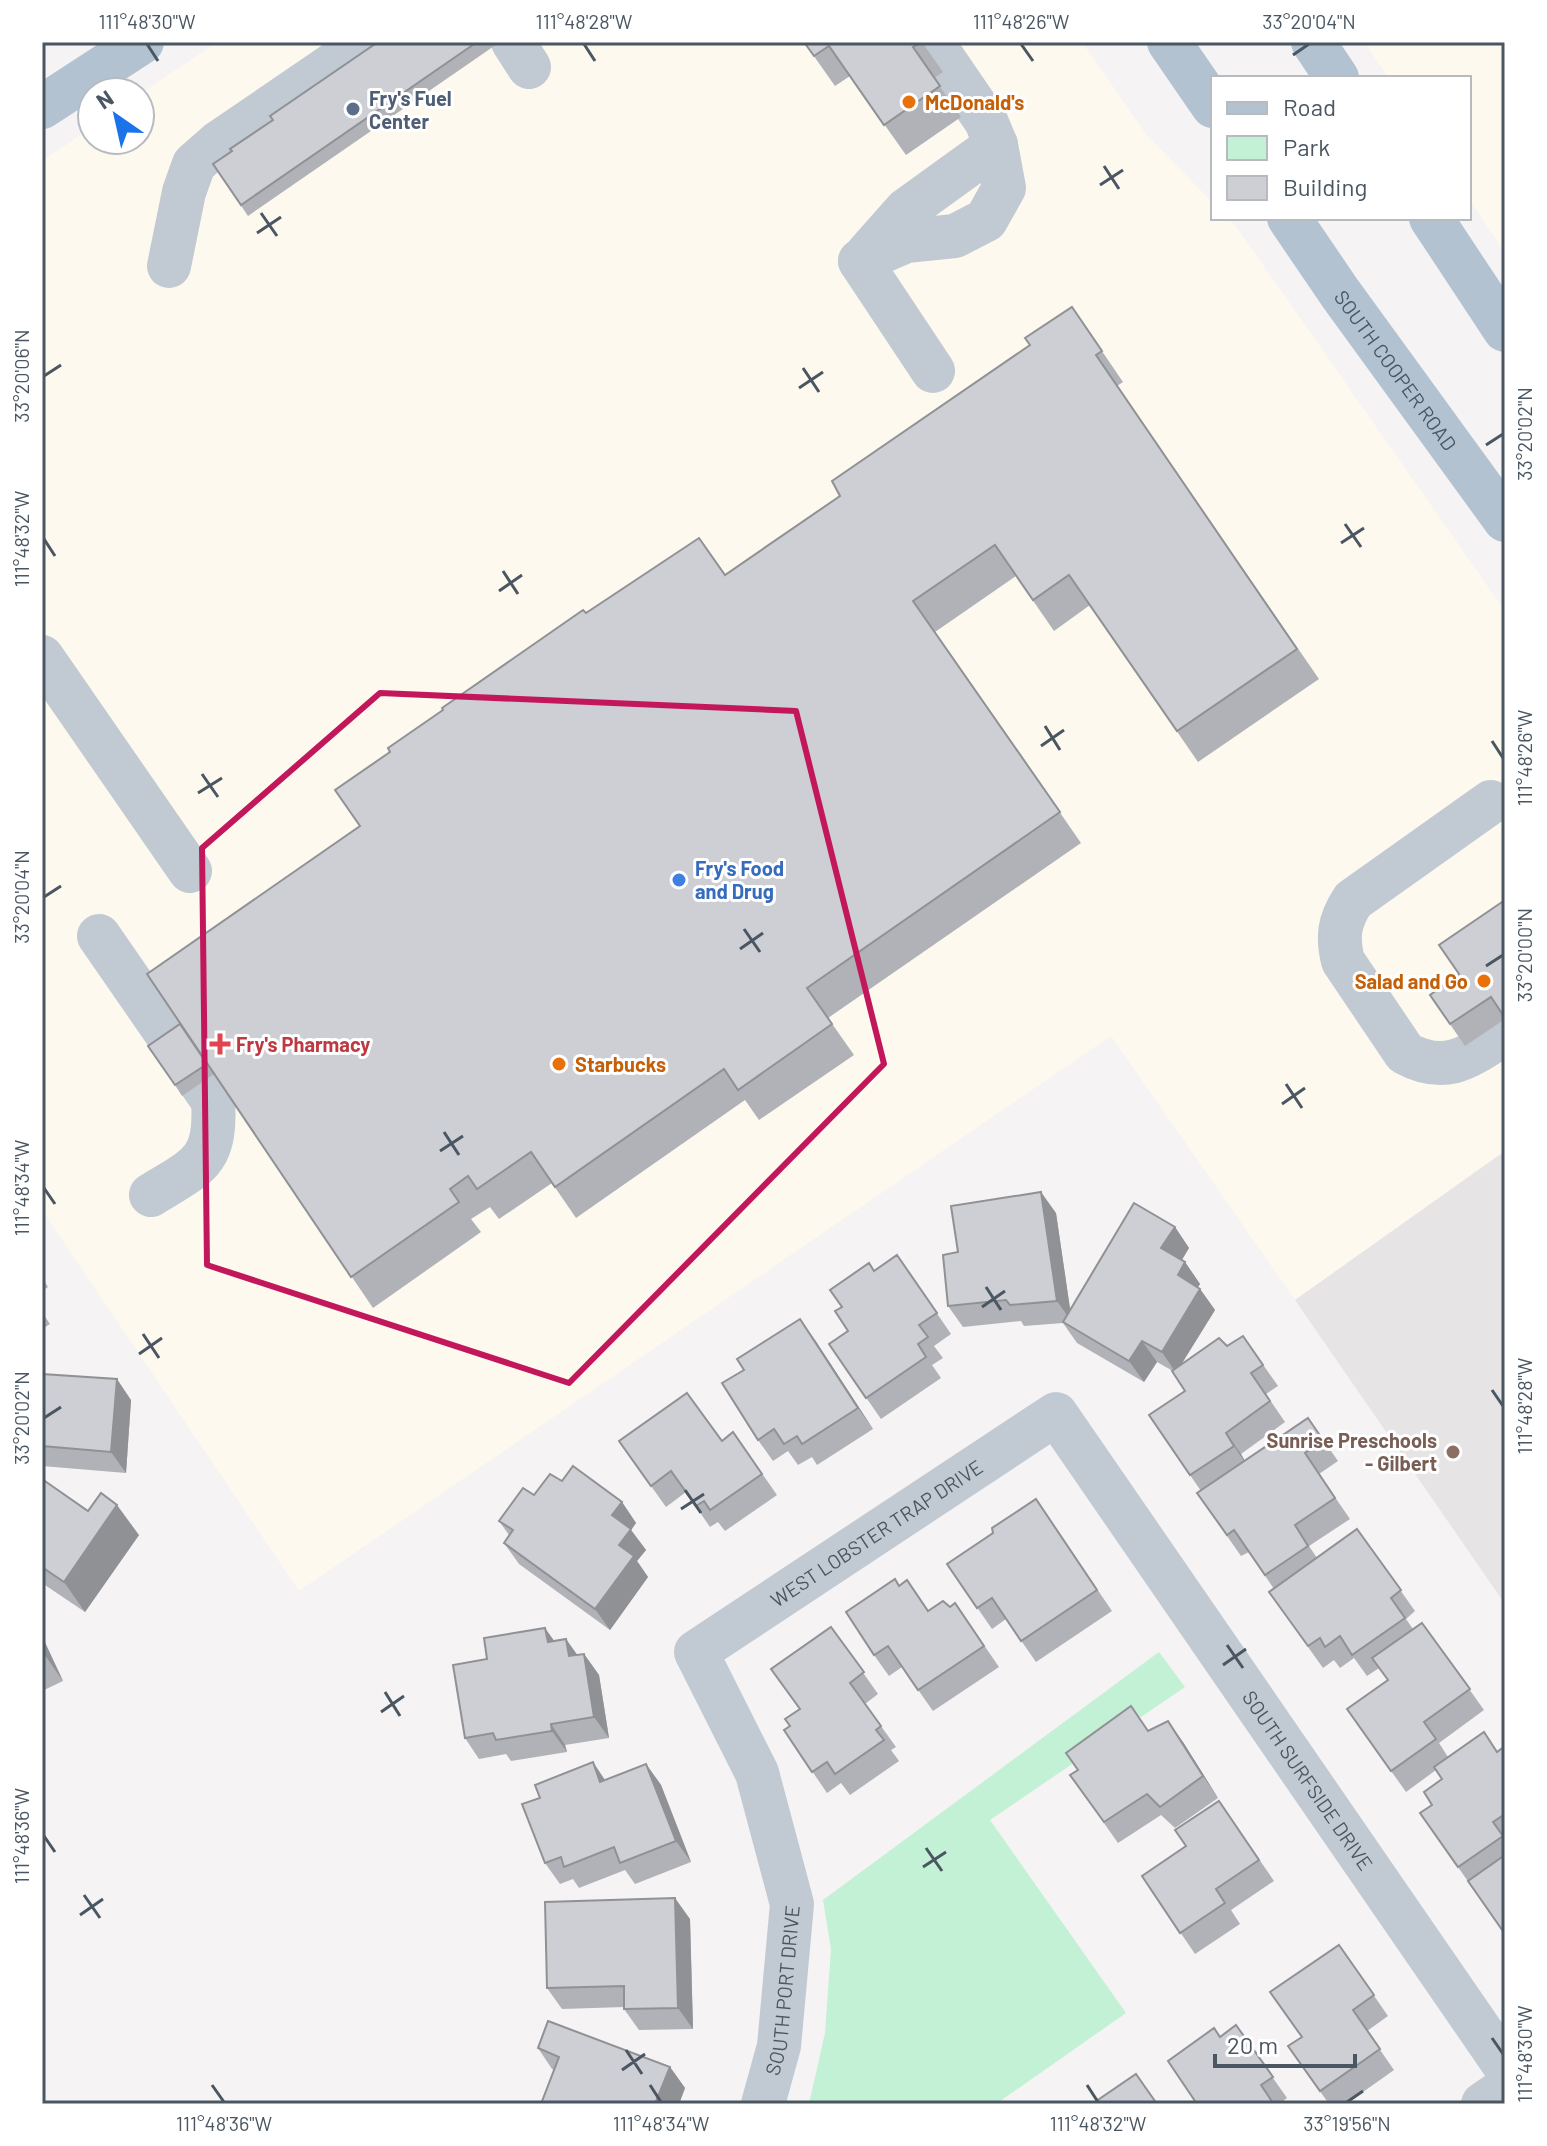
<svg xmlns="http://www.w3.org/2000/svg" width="1547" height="2146" viewBox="0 0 1547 2146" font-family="Barlow,sans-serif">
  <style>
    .commercial { fill: #fdf9ef }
    .education { fill: #e6e4e5 }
    .green { fill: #c3f1d5 }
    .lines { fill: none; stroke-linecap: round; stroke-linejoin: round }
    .minor { stroke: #c1cad2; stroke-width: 44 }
    .major { stroke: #b3c2d1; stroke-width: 44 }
    .wall { fill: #b0b2b7 }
    .shaded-wall { fill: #909195 }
    .building { fill: #cdcfd5; stroke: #909195; stroke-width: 2 }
    .marked { fill: none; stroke: #c2185b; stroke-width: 6; stroke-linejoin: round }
    .ticks { fill: none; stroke: #4a5661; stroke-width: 3 }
    .food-dot { fill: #e8710a; stroke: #fff; stroke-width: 3 }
    .service-dot { fill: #5c6f8a; stroke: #fff; stroke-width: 3 }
    .shop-dot { fill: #3f7fe0; stroke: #fff; stroke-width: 3 }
    .health-dot { fill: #e0444e; stroke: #fff; stroke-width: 3 }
    .education-dot { fill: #8d6e63; stroke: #fff; stroke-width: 3 }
    .labels { text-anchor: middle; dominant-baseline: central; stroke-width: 6; stroke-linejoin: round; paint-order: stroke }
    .service-label { font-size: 20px; font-weight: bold; fill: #4e5e75; stroke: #fff; text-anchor: start }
    .food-label { font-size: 20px; font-weight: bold; fill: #c56008; stroke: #fff; text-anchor: start }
    .street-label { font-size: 20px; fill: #4a5661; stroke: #fff }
    .shop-label { font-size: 20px; font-weight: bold; fill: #366cbe; stroke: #fff; text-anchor: start }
    .health-label { font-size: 20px; font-weight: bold; fill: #be3a42; stroke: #fff; text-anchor: start }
    .education-label { font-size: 20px; font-weight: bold; fill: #785e54; stroke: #fff; text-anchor: end }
    .neatline { fill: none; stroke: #4a5661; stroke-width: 3 }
    .ticks-label { font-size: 20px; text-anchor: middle; fill: #4a5661 }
  </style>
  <rect width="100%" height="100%" fill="#f5f3f3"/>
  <g class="commercial">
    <polygon points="217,42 1082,42 1146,134 1213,203 1213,218 1228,218 1235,225 1505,611 1505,1151 1295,1300 1111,1036 299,1591 42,1210 42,161 92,127 92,140 140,140 140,94"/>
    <polygon points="1364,42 1505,42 1505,253 1469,199 1469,78 1388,78"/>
  </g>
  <polygon class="education" points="1505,1151 1505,1604 1295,1300"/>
  <polygon class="green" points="1159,1652 1185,1687 990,1820 1126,2013 996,2104 809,2104 825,2033 831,1949 823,1900"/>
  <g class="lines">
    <g class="minor">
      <polyline points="513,42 529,67"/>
      <polyline points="867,254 906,210 996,145"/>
      <polyline points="860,261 906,241 955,236 986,220 1004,188 996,145 986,121 932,42"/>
      <polyline points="860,261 933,371"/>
      <polyline points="169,266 184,192 194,164 218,143 366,42"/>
      <polyline points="42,657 190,871"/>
      <path d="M 1491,802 L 1353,900 C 1339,921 1337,937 1343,961 L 1405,1053 C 1447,1076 1470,1056 1505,1033"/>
      <path d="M 99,936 L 213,1101 C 217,1162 198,1166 151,1195"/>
      <path id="s1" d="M 763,2104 L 779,2046 L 792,1904 L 757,1773 L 696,1652 L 1056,1414 L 1505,2066"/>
      <polyline points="1483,2104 1505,2089"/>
    </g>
    <g class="major">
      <polyline points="1169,42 1213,106"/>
      <polyline points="1313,42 1337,78"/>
      <polyline points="42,107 142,42"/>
      <path id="s2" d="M 1289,218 L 1340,293 L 1505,520"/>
      <polyline points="1431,218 1505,330"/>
    </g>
  </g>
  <g class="wall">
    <polygon points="378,42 500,42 248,216 213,164 232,152"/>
    <polygon points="804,42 922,42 943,72 934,78 961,117 906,155 850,76 835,86"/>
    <polygon points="1072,307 1123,382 1117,386 1319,679 1198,762 1090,605 1054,631 1016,576 935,632 1081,843 828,1018 854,1055 759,1120 745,1100 576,1218 552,1183 499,1219 490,1207 471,1219 481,1232 373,1308 214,1074 182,1096 175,1085 180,1024 360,826 586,613 725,575 840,496 1030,345"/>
    <polygon points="1502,902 1505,1019 1465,1046 1430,995 1459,975"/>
    <polygon points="1056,1213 1070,1309 1175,1227 1189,1248 1182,1260 1185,1262 1200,1284 1198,1287 1200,1289 1215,1310 1182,1363 1227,1346 1243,1336 1278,1386 1266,1394 1285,1422 1241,1454 1245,1461 1308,1418 1338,1461 1319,1474 1350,1519 1309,1546 1317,1558 1357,1529 1415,1611 1406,1619 1413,1629 1422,1623 1484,1710 1439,1743 1448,1757 1497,1751 1505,1746 1505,1934 1420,1813 1432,1805 1442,1779 1436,1770 1406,1792 1347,1709 1388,1680 1379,1668 1367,1676 1354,1658 1340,1668 1334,1660 1323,1668 1269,1592 1274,1589 1249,1552 1241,1556 1197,1493 1201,1491 1190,1475 1185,1391 1173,1371 1157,1362 1144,1382 1077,1343 1063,1323 1024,1326 1021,1321 963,1327 948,1306 958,1252"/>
    <polygon points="897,1255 951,1334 934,1346 943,1358 932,1365 941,1378 881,1419 829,1344 848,1331 841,1307 874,1270"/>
    <polygon points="42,1277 48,1287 42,1291"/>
    <polygon points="42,1312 50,1324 42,1329"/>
    <polygon points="815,1340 873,1429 817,1465 812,1457 798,1465 788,1451 773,1461 758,1440"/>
    <polygon points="42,1374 131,1400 126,1473 42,1466"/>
    <polygon points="733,1432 777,1495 725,1531 718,1522 710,1527 686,1492 666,1507 619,1441 722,1441"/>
    <polygon points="42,1479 88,1511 139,1535 85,1612 42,1583"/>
    <polygon points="562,1481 622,1502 636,1523 631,1530 646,1550 637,1561 648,1577 610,1630 519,1564 504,1543 509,1535 499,1521 534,1495"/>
    <polygon points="1036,1499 1112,1611 1036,1662 1006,1619 992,1629 947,1564 993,1533"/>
    <polygon points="900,1585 929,1611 950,1607 955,1603 999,1667 933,1711 902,1667 889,1676 874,1655"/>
    <polygon points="831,1627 878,1694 865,1704 896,1747 891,1750 899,1761 850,1795 841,1783 827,1793 784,1730 790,1726 800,1709"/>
    <polygon points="42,1638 63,1681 42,1691"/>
    <polygon points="554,1641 577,1655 584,1654 599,1675 609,1738 565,1745 567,1752 511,1761 506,1754 479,1759 465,1738 487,1659"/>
    <polygon points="1148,1731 1183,1742 1218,1798 1175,1828 1161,1815 1118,1843 1070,1775"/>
    <polygon points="646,1764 661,1785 691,1862 635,1884 625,1870 579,1888 573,1879 560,1884 545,1863 605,1780"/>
    <polygon points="1219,1801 1274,1881 1231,1910 1240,1924 1195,1954 1142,1876 1186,1846"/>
    <polygon points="690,1919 693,2029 639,2030 624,2009 624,2007 562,2009 547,1988"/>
    <polygon points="1339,1945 1388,2016 1367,2031 1394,2070 1346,2104 1329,2104 1288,2046 1302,2037"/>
    <polygon points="1236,2025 1287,2098 1279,2104 1197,2104 1220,2037"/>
    <polygon points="538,2048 670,2067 685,2088 679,2104 541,2104 554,2070 552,2069"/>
  </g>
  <g class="shaded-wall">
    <polygon points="1041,1192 1056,1213 1072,1322 1057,1301"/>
    <polygon points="1175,1227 1189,1248 1176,1269 1161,1248"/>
    <polygon points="1185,1262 1200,1284 1192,1296 1178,1275"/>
    <polygon points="1200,1289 1215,1310 1176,1373 1162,1352"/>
    <polygon points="800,1319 815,1340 873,1429 858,1408"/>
    <polygon points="1142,1341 1157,1362 1144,1382 1129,1361"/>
    <polygon points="117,1379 131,1400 126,1473 111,1452"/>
    <polygon points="1226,1433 1241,1454 1248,1467 1234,1446"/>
    <polygon points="622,1502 636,1523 631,1530 646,1550 637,1561 648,1577 610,1630 595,1609 612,1515"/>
    <polygon points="117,1505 139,1535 85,1612 64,1582"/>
    <polygon points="545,1628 560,1649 548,1642"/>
    <polygon points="42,1638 44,1640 63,1681 42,1651"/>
    <polygon points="566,1639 581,1660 569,1656"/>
    <polygon points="584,1654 599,1675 609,1738 594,1717"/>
    <polygon points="1168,1721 1183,1742 1218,1798 1203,1776"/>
    <polygon points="551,1724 565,1745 567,1752 552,1731"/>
    <polygon points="593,1762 607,1783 600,1782"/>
    <polygon points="646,1764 661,1785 691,1862 676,1841"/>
    <polygon points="675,1898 690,1919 693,2029 678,2008"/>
    <polygon points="670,2067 685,2088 679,2104 655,2104"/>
  </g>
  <g class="building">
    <polygon points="378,42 477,42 241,205 213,164 232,151 230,149 273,120 270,116"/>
    <polygon points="804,42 921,42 913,47 940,86 884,125 829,46 814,56"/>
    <polygon points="1072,307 1102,351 1096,355 1297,649 1177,731 1069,575 1033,600 995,545 913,601 1060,812 807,988 832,1024 738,1090 724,1069 555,1187 531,1152 477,1189 468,1176 450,1189 459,1202 351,1277 147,974 360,826 335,790 390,752 388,748 443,710 442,708 583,610 586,613 699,538 725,575 840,496 832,481 1030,345 1025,338"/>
    <polygon points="1502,902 1505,906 1505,1018 1491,997 1450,1024 1430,995 1459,974 1439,945"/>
    <polygon points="180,1024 207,1064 175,1085 148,1046"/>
    <polygon points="1041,1192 1057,1301 1010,1305 1006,1300 948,1306 943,1255 958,1252 951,1206"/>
    <polygon points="1134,1203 1175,1227 1161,1248 1185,1262 1178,1275 1200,1289 1162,1352 1142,1341 1129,1361 1063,1322"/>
    <polygon points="897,1255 937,1313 919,1325 928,1337 918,1344 926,1357 866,1398 829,1344 848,1331 835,1311 842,1307 830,1290 869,1263 874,1271"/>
    <polygon points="800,1319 858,1408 802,1444 797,1436 784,1444 774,1429 758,1440 722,1383 744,1370 737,1359"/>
    <polygon points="1243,1336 1263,1365 1251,1373 1270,1401 1226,1433 1234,1446 1190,1475 1149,1415 1185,1391 1172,1371 1219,1338 1227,1346"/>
    <polygon points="42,1374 117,1379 111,1452 42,1446"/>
    <polygon points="687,1393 722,1441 733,1432 762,1474 710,1510 704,1501 696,1506 671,1471 651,1486 619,1441"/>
    <polygon points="1308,1418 1323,1440 1305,1453 1335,1498 1295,1525 1308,1546 1265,1575 1234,1530 1227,1535 1197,1493"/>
    <polygon points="573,1466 622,1502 612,1515 631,1529 619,1545 634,1556 595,1609 504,1543 513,1530 499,1521 523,1488 534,1495 550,1474 562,1481"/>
    <polygon points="42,1479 88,1511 101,1493 117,1505 64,1582 42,1567"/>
    <polygon points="1036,1499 1097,1590 1021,1641 992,1598 977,1608 947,1564 993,1533 992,1528"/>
    <polygon points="1357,1529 1401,1590 1391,1598 1405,1618 1352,1655 1340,1636 1325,1647 1320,1638 1308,1646 1269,1592"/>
    <polygon points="895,1579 899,1586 907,1580 928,1611 943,1601 950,1607 955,1603 984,1646 918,1690 888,1646 874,1655 846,1612"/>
    <polygon points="1422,1623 1470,1689 1424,1722 1436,1739 1391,1771 1347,1709 1388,1680 1372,1658"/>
    <polygon points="831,1627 864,1672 850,1683 881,1726 876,1730 884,1740 835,1774 827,1762 812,1772 784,1730 790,1726 785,1719 800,1709 771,1669"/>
    <polygon points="545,1628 548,1642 566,1639 569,1656 584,1654 594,1717 551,1724 552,1731 496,1740 493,1733 465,1738 453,1665 487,1659 484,1638"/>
    <polygon points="1131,1706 1148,1731 1168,1721 1203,1776 1160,1807 1147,1794 1104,1822 1070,1775 1078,1770 1066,1753"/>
    <polygon points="1484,1732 1497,1752 1505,1746 1505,1814 1493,1822 1503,1836 1458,1867 1420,1813 1432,1805 1424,1792 1442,1779 1434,1767"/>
    <polygon points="593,1762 600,1782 646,1764 676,1841 620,1863 614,1847 564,1867 561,1857 545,1863 522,1804 540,1798 535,1785"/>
    <polygon points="1219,1801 1259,1860 1216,1889 1225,1903 1180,1933 1142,1876 1186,1846 1175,1830"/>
    <polygon points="1505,1855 1505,1934 1468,1881"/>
    <polygon points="675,1898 678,2008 624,2009 624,1986 547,1988 545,1902"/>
    <polygon points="1339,1945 1374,1995 1353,2010 1380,2049 1320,2091 1288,2046 1302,2037 1270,1992"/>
    <polygon points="548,2021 670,2067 655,2104 541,2104 559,2057 538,2048"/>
    <polygon points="1236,2025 1273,2077 1261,2085 1273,2103 1197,2104 1168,2061 1214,2028 1220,2037"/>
    <polygon points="1136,2074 1157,2104 1092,2104"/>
  </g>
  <path class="marked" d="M 380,693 L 796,711 L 884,1064 L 569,1383 L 207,1265 L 202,848 Z"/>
  <path class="ticks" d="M 147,44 L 158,61M 584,44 L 595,61M 1021,44 L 1033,61M 1293,55 L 1309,44M 1104,166 L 1119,189M 1100,185 L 1123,170M 261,213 L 277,236M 257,233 L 281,217M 803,368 L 819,392M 44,376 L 61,365M 799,388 L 823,372M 1486,445 L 1503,434M 1345,524 L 1361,547M 44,539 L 55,556M 1341,543 L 1364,528M 503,571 L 518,594M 499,591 L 522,575M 1045,726 L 1060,750M 1492,741 L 1503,758M 1041,746 L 1064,730M 202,774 L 218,797M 198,793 L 222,778M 44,897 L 61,886M 744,929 L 760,952M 740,949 L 763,933M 1486,966 L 1503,955M 1286,1084 L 1302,1108M 1282,1104 L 1305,1088M 444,1132 L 459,1155M 440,1151 L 463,1136M 44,1188 L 55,1204M 986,1287 L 1001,1310M 982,1307 L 1005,1291M 143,1334 L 159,1358M 139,1354 L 162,1338M 1492,1390 L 1503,1406M 44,1418 L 61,1407M 685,1490 L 701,1513M 681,1509 L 704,1494M 1227,1645 L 1243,1668M 1223,1665 L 1246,1649M 385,1692 L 400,1716M 381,1712 L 404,1696M 44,1836 L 55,1852M 926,1848 L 942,1871M 923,1867 L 946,1852M 84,1895 L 100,1918M 80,1915 L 103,1899M 1492,2038 L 1503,2054M 626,2050 L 642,2074M 622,2070 L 645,2054M 212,2085 L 224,2102M 650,2085 L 661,2102M 1087,2085 L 1098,2102M 1347,2102 L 1363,2091"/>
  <g class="food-dot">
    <circle cx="909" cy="102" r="8"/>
    <circle cx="1484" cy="981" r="8"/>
    <circle cx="559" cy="1064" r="8"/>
  </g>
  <circle class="service-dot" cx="353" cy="109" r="8"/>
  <circle class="shop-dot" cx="679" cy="880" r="8"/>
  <path class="health-dot" d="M216 1032h8v8h8v8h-8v8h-8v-8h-8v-8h8z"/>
  <circle class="education-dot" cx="1453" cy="1452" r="8"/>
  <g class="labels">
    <g class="service-label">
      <text x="369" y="98">Fry's Fuel<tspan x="369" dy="23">Center</tspan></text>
    </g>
    <g class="food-label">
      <text x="925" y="102">McDonald's</text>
      <text x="1468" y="981" text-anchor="end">Salad and Go</text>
      <text x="575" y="1064">Starbucks</text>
    </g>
    <g class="street-label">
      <text stroke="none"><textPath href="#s2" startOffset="186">SOUTH COOPER ROAD</textPath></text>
      <text stroke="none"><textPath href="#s1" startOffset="690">WEST LOBSTER TRAP DRIVE</textPath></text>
      <text stroke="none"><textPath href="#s1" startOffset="1350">SOUTH SURFSIDE DRIVE</textPath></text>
      <text stroke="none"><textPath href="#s1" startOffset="116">SOUTH PORT DRIVE</textPath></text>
    </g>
    <g class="shop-label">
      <text x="695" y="868">Fry's Food<tspan x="695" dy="23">and Drug</tspan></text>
    </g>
    <g class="health-label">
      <text x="236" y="1044">Fry's Pharmacy</text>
    </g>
    <g class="education-label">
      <text x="1437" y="1440">Sunrise Preschools<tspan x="1437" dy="23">- Gilbert</tspan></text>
    </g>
  </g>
  <rect width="1547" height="2146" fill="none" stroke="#ffffff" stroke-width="88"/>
  <rect x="1211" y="76" width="260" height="144" fill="#ffffff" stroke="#b7bbc0" stroke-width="2"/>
  <rect x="1227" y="102" width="40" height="12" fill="#b3c2d1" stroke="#b7bbc0" stroke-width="2"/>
  <text x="1283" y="116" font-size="24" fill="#4a5661">Road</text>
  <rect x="1227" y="136" width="40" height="24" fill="#c3f1d5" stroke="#b7bbc0" stroke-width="2"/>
  <text x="1283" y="156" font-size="24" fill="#4a5661">Park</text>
  <rect x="1227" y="176" width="40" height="24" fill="#cdcfd5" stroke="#b7bbc0" stroke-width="2"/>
  <text x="1283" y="196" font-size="24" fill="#4a5661">Building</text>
  <g transform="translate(116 116) rotate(326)"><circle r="38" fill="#ffffff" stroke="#b7bbc0" stroke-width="2"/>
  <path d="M0-6L14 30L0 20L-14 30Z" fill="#1a73e8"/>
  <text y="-12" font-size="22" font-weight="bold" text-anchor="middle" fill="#4a5661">N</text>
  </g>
  <path d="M1215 2054v12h140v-12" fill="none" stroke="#4a5661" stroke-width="4"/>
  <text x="1227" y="2054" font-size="24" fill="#4a5661" stroke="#ffffff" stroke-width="6" paint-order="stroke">20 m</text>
  <rect x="44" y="44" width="1459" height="2058" class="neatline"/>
  <g class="ticks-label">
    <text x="147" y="29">111°48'30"W</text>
    <text x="584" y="29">111°48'28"W</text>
    <text x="1021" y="29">111°48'26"W</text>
    <text x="1309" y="29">33°20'04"N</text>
    <text transform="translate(22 376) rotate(-90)" y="7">33°20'06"N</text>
    <text transform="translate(1525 434) rotate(-90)" y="7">33°20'02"N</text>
    <text transform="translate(22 539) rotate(-90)" y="7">111°48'32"W</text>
    <text transform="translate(1525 758) rotate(-90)" y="7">111°48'26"W</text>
    <text transform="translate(22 897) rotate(-90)" y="7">33°20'04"N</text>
    <text transform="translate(1525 955) rotate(-90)" y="7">33°20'00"N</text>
    <text transform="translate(22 1188) rotate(-90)" y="7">111°48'34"W</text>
    <text transform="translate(1525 1406) rotate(-90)" y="7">111°48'28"W</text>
    <text transform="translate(22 1418) rotate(-90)" y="7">33°20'02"N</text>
    <text transform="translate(22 1836) rotate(-90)" y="7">111°48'36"W</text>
    <text transform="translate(1525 2054) rotate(-90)" y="7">111°48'30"W</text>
    <text x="224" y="2131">111°48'36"W</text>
    <text x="661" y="2131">111°48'34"W</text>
    <text x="1098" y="2131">111°48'32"W</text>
    <text x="1347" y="2131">33°19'56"N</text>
  </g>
</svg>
